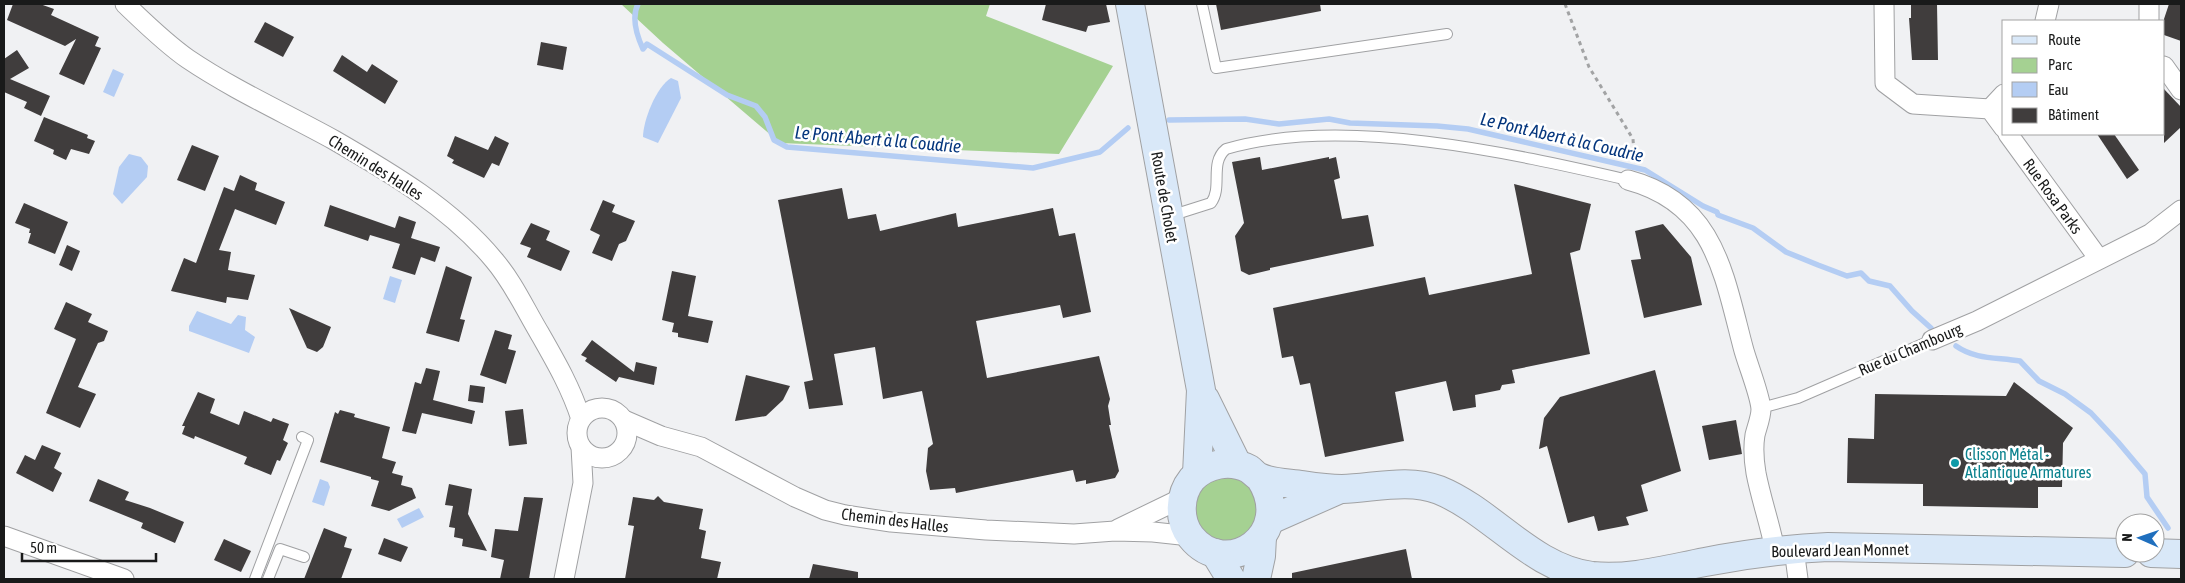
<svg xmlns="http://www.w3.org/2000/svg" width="2185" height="583" viewBox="0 0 2185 583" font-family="'Asap Condensed',sans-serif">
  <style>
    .green { fill: #a5d192 }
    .water { fill: #b4cdf3 }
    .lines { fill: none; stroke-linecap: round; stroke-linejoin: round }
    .stream { stroke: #b4cdf3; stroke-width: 5.5 }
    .building { fill: #403d3d }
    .service-casing { stroke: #a0a1a3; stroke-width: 12 }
    .minor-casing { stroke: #a0a1a3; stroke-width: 21 }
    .secondary-casing { stroke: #a0a1a3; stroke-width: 30 }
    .path { stroke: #a2a3a4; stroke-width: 3; stroke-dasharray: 4 4; stroke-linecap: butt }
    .service { stroke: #fff; stroke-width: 10 }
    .minor { stroke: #fff; stroke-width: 19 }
    .secondary { stroke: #d9e8f8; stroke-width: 28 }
    .culture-dot { fill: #0f9aa8; stroke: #fff; stroke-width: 2 }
    .labels { text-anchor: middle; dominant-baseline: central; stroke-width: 5; stroke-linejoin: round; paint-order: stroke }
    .street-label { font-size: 16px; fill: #191a1a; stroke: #fff }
    .culture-label { font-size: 16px; fill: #0d838f; stroke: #fff; text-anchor: start }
    .water-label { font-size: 18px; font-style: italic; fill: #05367d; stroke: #fff }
  </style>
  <rect width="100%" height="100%" fill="#f0f1f3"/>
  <g class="green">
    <polygon points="621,4 990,4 986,16 1113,66 1059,154 780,143 663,43"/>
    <polygon points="1242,476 1259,494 1257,529 1228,546 1197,533 1190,499 1205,478"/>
  </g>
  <g class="water">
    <polygon points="113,69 124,74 114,97 103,92"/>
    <path d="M 671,78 L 678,81 L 681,98 L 658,143 L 643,137 C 643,121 656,87 671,78 Z"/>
    <polygon points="129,154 141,157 148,166 147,177 122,204 113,194 119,167"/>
    <polygon points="390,276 402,280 395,303 383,299"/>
    <polygon points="197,311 231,324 238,315 246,317 245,330 255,337 249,353 189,331 189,326"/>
    <polygon points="320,479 328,482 330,487 324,506 312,502"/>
    <polygon points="419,508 424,517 402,528 397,519"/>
  </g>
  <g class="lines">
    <g class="stream">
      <path d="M 638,4 C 631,18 637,36 643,49 L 647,44 L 727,95 L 756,106 L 765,117 L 774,140 L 787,147 L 1033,168 L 1100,152 L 1128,128"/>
      <polyline points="1169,120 1245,119 1279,124 1329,119 1350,123 1437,126 1468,129 1645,170 1703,206 1717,212 1718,215 1753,228 1786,252 1818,265 1847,276 1861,273 1869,281 1890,286 1912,311 1931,328"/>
      <path d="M 1956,346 C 1976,360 1998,357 2020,361 L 2039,381 L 2065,394 L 2091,413 L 2118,442 L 2145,474 L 2147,497 L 2168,528"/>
    </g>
  </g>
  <g class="building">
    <polygon points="13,4 40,4 54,9 51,15 99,37 95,46 101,48 84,85 59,74 76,39 65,46 7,20"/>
    <polygon points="1046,4 1106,4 1110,22 1088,26 1086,32 1042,20"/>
    <polygon points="1216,4 1320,4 1321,11 1221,30"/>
    <polygon points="1911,4 1937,4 1938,60 1912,60 1909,18 1911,18"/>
    <polygon points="2169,4 2181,4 2181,41 2164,35 2164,19"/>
    <polygon points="265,22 294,37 283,57 254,42"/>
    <polygon points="541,42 567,47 563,70 537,65"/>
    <polygon points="17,50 29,68 10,79 50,96 41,116 24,108 27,102 4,92 4,59"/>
    <polygon points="342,55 367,72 372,64 398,81 385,104 333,71"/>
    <polygon points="2164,89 2181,107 2181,127 2164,143"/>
    <polygon points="44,117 88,135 87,138 95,141 89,154 71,149 66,160 53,154 54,150 34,141"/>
    <polygon points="2097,134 2114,134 2139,170 2127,179"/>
    <polygon points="455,136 488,150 495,136 509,143 499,166 492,163 484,178 452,163 454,160 447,156"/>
    <polygon points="192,145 219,156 205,191 177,180"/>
    <polygon points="1260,157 1262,170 1329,157 1329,159 1336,157 1340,178 1334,180 1342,219 1368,215 1374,246 1270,268 1270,270 1249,275 1241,271 1235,236 1244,223 1232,162"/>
    <polygon points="240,175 257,183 255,190 285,202 276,225 235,209 219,250 231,252 228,270 255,275 248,300 227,297 226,303 171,291 184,258 196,263 224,187 234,191"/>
    <polygon points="1514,184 1591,204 1580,250 1570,253 1590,354 1512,370 1515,383 1502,385 1500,390 1475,395 1476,407 1453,411 1446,381 1395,392 1404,441 1325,457 1310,383 1300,385 1293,356 1282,358 1273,308 1425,277 1429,295 1532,274"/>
    <polygon points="842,188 848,219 876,214 880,231 956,213 958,227 1053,208 1059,236 1075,233 1091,312 1063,318 1060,305 976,321 987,378 1099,356 1110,399 1108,406 1111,425 1109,425 1119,471 1115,478 1086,484 1086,480 1076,482 1073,470 956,493 955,488 930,490 926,471 928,448 933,444 922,391 883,399 875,347 834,354 843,405 809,409 804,382 813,380 778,200"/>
    <polygon points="603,200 615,205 612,212 635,221 626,241 619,244 612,261 592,253 600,235 590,230"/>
    <polygon points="24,203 68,222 55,254 28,243 31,233 29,233 30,229 15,223"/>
    <polygon points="330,205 395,228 399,216 416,222 411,238 440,247 435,262 421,257 415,275 392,268 400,244 370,235 368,241 324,226"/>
    <polygon points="531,223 550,231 546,240 570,251 561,271 527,257 531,248 520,244"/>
    <polygon points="1663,224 1691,257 1702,305 1644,318 1631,260 1641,259 1635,231"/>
    <polygon points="67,245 80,251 72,271 59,265"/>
    <polygon points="446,266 472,277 460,319 465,320 459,342 426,333"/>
    <polygon points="672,271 696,276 688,316 713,321 708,343 678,337 678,333 672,332 674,323 662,320"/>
    <polygon points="66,302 92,314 88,322 108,331 104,341 98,343 78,387 96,394 80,428 46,413 76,339 54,329"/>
    <polygon points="289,308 331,327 323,347 317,352 307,348"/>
    <polygon points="495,330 512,335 508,349 516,351 506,384 480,375"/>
    <polygon points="592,340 634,372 636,362 657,367 654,385 619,377 616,382 585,361 587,358 581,355"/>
    <polygon points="426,368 440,371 433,400 475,411 472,424 422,413 416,434 402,431 415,382 421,384"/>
    <polygon points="1655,370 1681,471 1641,485 1648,511 1626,517 1629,525 1598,531 1594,516 1568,523 1547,446 1539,449 1544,418 1560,397"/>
    <polygon points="746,375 790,386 783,400 766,416 735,421"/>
    <polygon points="2014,382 2073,428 2063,443 2062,487 2038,487 2038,508 1923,506 1923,484 1847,483 1848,438 1874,439 1875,394 2006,396"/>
    <polygon points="470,385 485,387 483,403 468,401"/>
    <polygon points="198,392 215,399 210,413 239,425 244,411 271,422 273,418 289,424 283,440 288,443 280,461 277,460 271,475 244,464 247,457 195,436 194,439 182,434 185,426 182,426"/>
    <polygon points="523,409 527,444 509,446 505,411"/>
    <polygon points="340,410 355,414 354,417 390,427 382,458 396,462 392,473 403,476 401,485 412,488 416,498 389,511 371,506 379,481 371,479 371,477 320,462 335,412 338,414"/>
    <polygon points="1736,420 1742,454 1709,460 1702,426"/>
    <polygon points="42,445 61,453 54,468 62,473 53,492 16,473 25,455 35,460"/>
    <polygon points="98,479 129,492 125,500 150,508 184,522 175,543 141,528 143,523 89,501"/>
    <polygon points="449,484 472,489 468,514 487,551 462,546 463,539 454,537 455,528 449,527 453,506 445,505"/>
    <polygon points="658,496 664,502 703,509 699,529 706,531 701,558 721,562 717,579 625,579 634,526 628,525 633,497 654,500"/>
    <polygon points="524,497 543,498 529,579 500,579 504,560 491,557 495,529 518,531"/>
    <polygon points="324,528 347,537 344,547 352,549 341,579 304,579"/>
    <polygon points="384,538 408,547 401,562 378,554"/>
    <polygon points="224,539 251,551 241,572 214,560"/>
    <polygon points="1406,549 1412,579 1292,579 1292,573"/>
    <polygon points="813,564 858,572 858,579 809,579"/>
  </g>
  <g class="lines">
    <defs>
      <g id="service">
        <polyline points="1202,4 1216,68 1447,34"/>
        <path d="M 1170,216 L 1211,203 C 1223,187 1209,163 1226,149 C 1343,115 1511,153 1628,180"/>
        <polyline points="1761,408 1798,398 1932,340"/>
        <polyline points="255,579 308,440 302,437"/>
        <polyline points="268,579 280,549 304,557"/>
      </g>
      <g id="minor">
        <path d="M 125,4 C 145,23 165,43 188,59 C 234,90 285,113 334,140 C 391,173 451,208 494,260 C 513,282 525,309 540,334 C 556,362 571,388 581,419"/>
        <polyline points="1884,4 1885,83 1913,104 1990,109 2004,128"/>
        <polyline points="2149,4 2149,21"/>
        <polyline points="2045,21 2049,4"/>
        <polyline points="2164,66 2181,90"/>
        <polyline points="1990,109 2004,94"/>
        <polyline points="2008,134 2099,259"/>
        <path d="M 1628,180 C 1714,203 1723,271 1743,347 C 1747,363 1760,394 1761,409 C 1761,417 1757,427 1755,435 C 1753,447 1754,461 1756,473 C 1761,499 1770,524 1775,550"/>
        <polyline points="1932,340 1977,321 2150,234 2181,210"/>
        <circle cx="602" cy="433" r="25"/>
        <polyline points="624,420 661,436 701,447 795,497 825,510 845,515 891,522 986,530 1074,534 1115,531 1153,532 1190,536"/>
        <polyline points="1118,529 1182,498"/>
        <polyline points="4,536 124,579"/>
        <polyline points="1794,549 1798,579"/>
        <polyline points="564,579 583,483 581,447"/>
      </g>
      <g id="secondary">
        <polyline points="1130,4 1201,390 1197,474"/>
        <polyline points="1205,399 1237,464"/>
        <path d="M 1260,478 C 1297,535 1226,581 1191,537 C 1178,520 1179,495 1192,479 C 1206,464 1230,459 1249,469 C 1252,471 1255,475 1259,477 C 1271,483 1290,483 1302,485 C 1315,487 1329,489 1342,489 C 1374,488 1408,478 1439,490 C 1493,512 1531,568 1592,576 C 1630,580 1668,569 1705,562 C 1746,554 1786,549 1828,547 L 2125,553"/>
        <polyline points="1270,520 1338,490"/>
        <polyline points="1215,553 1231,579"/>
        <polyline points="2151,553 2181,554"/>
        <polyline points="1256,579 1261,556 1262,537"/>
      </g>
    </defs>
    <use href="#service" class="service-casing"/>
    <use href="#minor" class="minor-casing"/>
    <use href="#secondary" class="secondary-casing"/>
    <polyline class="path" points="1565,4 1589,67 1633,139 1634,154 1632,163"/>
    <use href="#service" class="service"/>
    <use href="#minor" class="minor"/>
    <use href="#secondary" class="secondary"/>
  </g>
  <circle class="culture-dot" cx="1955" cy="463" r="5"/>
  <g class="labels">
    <g class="street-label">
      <text transform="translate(376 167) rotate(32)">Chemin des Halles</text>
      <text transform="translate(2053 196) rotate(54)">Rue Rosa Parks</text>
      <text transform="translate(1165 197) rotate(80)">Route de Cholet</text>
      <text transform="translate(1910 349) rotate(-23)">Rue du Chambourg</text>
      <text transform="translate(895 520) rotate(7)">Chemin des Halles</text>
      <text transform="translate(1840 550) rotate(-1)">Boulevard Jean Monnet</text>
    </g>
    <g class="culture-label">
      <text x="1965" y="454">Clisson Métal -<tspan x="1965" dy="18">Atlantique Armatures</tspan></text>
    </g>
    <g class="water-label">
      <text transform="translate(1562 137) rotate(13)">Le Pont Abert à la Coudrie</text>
      <text transform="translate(878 139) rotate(5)">Le Pont Abert à la Coudrie</text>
    </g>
  </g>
  <rect width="2185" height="583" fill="none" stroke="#191a1a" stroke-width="10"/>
  <rect x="2002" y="20" width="162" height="115" fill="#ffffff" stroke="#a3a3a3"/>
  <rect x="2012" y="36" width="25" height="8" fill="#d9e8f8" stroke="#a3a3a3"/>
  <text x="2048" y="45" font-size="15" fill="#191a1a">Route</text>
  <rect x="2012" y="58" width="25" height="15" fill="#a5d192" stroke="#a3a3a3"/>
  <text x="2048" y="70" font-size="15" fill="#191a1a">Parc</text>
  <rect x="2012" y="82" width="25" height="15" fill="#b4cdf3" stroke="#a3a3a3"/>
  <text x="2048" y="95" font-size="15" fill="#191a1a">Eau</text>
  <rect x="2012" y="108" width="25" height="15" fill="#403d3d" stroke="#a3a3a3"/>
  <text x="2048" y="120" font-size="15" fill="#191a1a">Bâtiment</text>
  <g transform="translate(2140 538) rotate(272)"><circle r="24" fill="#ffffff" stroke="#a3a3a3"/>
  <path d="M0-4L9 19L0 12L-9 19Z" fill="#1f6fbe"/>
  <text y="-8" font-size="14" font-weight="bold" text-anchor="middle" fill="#191a1a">N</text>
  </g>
  <path d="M22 553v8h134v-8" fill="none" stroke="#191a1a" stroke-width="2.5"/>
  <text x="30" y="553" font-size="15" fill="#191a1a" stroke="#ffffff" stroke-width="4" paint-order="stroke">50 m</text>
</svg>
